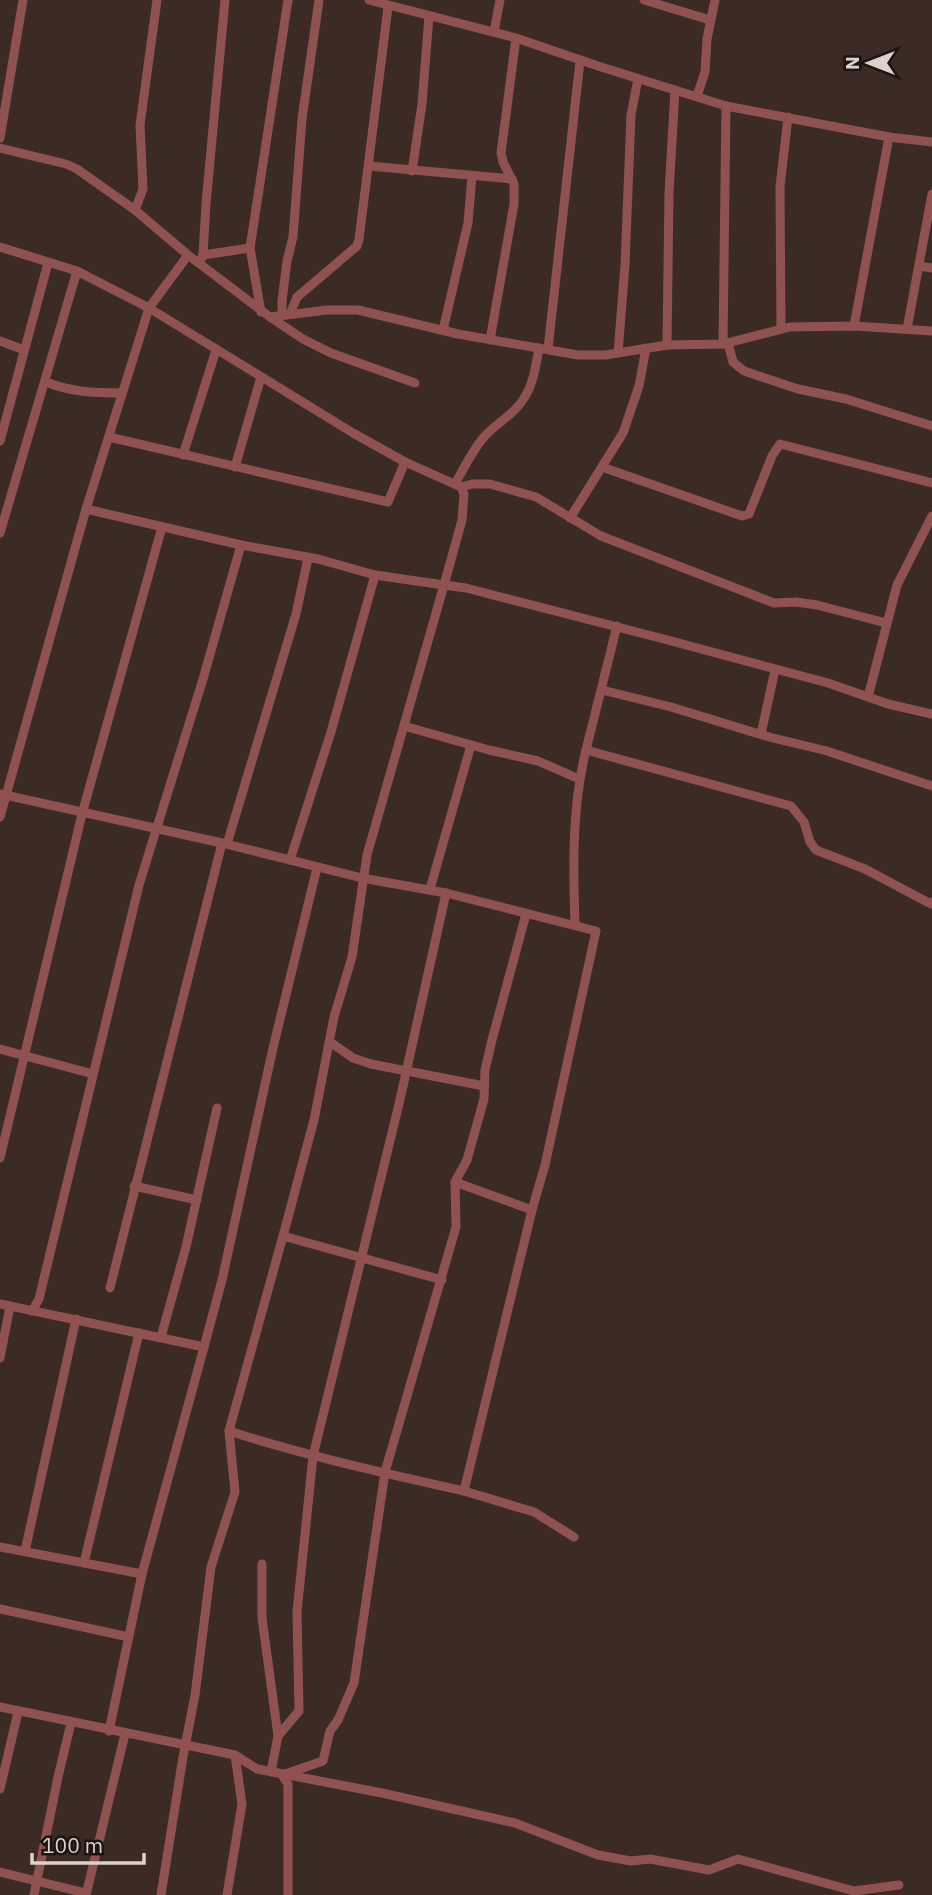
<svg xmlns="http://www.w3.org/2000/svg" width="932" height="1895" viewBox="0 0 932 1895" font-family="'IBM Plex Sans',sans-serif">
  <style>
    .lines { fill: none; stroke-linecap: round; stroke-linejoin: round }
    .minor { stroke: #8f5250; stroke-width: 9 }
  </style>
  <rect width="100%" height="100%" fill="#3c2b24"/>
  <g class="lines">
    <g class="minor">
      <polyline points="369,0 516,38 598,66 726,106 889,137 932,142"/>
      <polyline points="644,0 710,20"/>
      <polyline points="494,32 500,0"/>
      <polyline points="697,96 705,72 707,39 715,0"/>
      <polyline points="0,138 23,0"/>
      <polyline points="0,148 66,164 77,169 135,210 188,255 270,317 327,310 358,310 458,334 578,355 605,355 667,345 723,344 790,327 854,326 932,331"/>
      <polyline points="369,166 512,179"/>
      <polyline points="412,171 422,104 429,16"/>
      <polyline points="135,210 143,189 140,125 157,0"/>
      <polyline points="0,247 77,271 149,308 353,433 405,462 461,487 464,494 462,520 444,585 375,575 318,559 241,545 86,509"/>
      <polyline points="203,255 206,204 225,0"/>
      <polyline points="202,258 203,255 250,248"/>
      <polyline points="919,266 932,268"/>
      <polyline points="261,312 250,248 288,0"/>
      <polyline points="290,314 297,297 303,292 357,246 359,239 388,7"/>
      <polyline points="282,315 282,301 287,261 293,237 302,119 319,0"/>
      <polyline points="270,317 303,339 331,353 415,383"/>
      <polyline points="854,326 889,137"/>
      <polyline points="781,329 780,187 788,117"/>
      <polyline points="907,329 932,194"/>
      <polyline points="443,330 468,223 472,176"/>
      <polyline points="490,340 514,204 514,184 503,162 501,153 516,38"/>
      <polyline points="0,341 24,350"/>
      <polyline points="728,343 733,362 744,371 798,389 846,399 932,426"/>
      <polyline points="723,344 726,106"/>
      <polyline points="667,345 669,193 675,90"/>
      <polyline points="548,349 580,61"/>
      <polyline points="618,353 625,265 631,115 638,79"/>
      <path d="M 46,382 C 71,392 94,393 121,393"/>
      <polyline points="109,437 388,502 405,462"/>
      <polyline points="0,441 48,263"/>
      <polyline points="183,455 216,350"/>
      <polyline points="235,467 261,377"/>
      <polyline points="602,467 742,516 749,514 772,456 780,444 932,483"/>
      <path d="M 455,484 C 464,468 472,451 484,437 C 497,422 516,414 526,395 C 534,381 536,364 539,348"/>
      <polyline points="461,487 472,484 490,484 536,497 601,536 774,603 796,602 817,605 886,623"/>
      <polyline points="570,518 623,433 639,386 646,348"/>
      <polyline points="0,533 77,271"/>
      <polyline points="617,626 586,750 791,806 804,822 810,842 816,850 865,869 931,904 932,902"/>
      <polyline points="602,690 671,707 769,737 827,751 932,786"/>
      <polyline points="868,697 897,585 932,516"/>
      <polyline points="404,726 489,750 538,761 579,779"/>
      <polyline points="761,734 775,670"/>
      <polyline points="0,794 222,843 362,878 446,893 596,931 545,1165 532,1210"/>
      <polyline points="0,817 86,509 149,308 188,255"/>
      <polyline points="227,844 296,614 308,558"/>
      <polyline points="290,860 331,732 375,575"/>
      <polyline points="430,889 471,745"/>
      <path d="M 575,924 C 573,866 572,806 586,750"/>
      <polyline points="330,1042 353,1058 371,1064 484,1086"/>
      <polyline points="0,1049 93,1074"/>
      <polyline points="0,1158 82,814 162,527"/>
      <polyline points="455,1182 467,1160 484,1099 485,1070 492,1040 526,914"/>
      <polyline points="134,1186 197,1200"/>
      <polyline points="283,1236 314,1120 334,1017 352,957 367,855 444,585 466,588 660,638 828,683 888,704 932,714"/>
      <polyline points="110,1288 222,843"/>
      <polyline points="0,1304 204,1347 142,1574 109,1731"/>
      <polyline points="32,1311 39,1299 139,885 203,679 241,545"/>
      <polyline points="161,1337 186,1247 217,1108"/>
      <polyline points="204,1347 222,1280 273,1048 317,868"/>
      <polyline points="0,1358 10,1306"/>
      <path d="M 229,1431 C 306,1456 385,1473 464,1491 L 532,1210 L 455,1182 L 456,1227 L 385,1472 L 354,1683 L 338,1720 L 330,1731 L 323,1761 L 282,1775 L 288,1784 L 288,1895"/>
      <polyline points="464,1491 534,1512 574,1537"/>
      <polyline points="0,1547 142,1574"/>
      <polyline points="25,1551 76,1319"/>
      <polyline points="84,1563 139,1333"/>
      <polyline points="262,1564 262,1618 278,1736 271,1772"/>
      <polyline points="0,1609 129,1637"/>
      <polyline points="0,1707 235,1755 257,1769 382,1793 515,1823 598,1855 631,1861 650,1859 709,1870 738,1859 854,1891 899,1885"/>
      <polyline points="278,1736 299,1711 297,1612 313,1456 399,1104 446,893"/>
      <polyline points="0,1789 18,1712"/>
      <polyline points="0,1872 86,1893"/>
      <polyline points="34,1895 58,1777 71,1723"/>
      <polyline points="86,1895 125,1734"/>
      <polyline points="161,1895 183,1757 195,1695 211,1567 235,1492 229,1431 283,1236 442,1280"/>
      <polyline points="227,1895 242,1804 235,1755"/>
    </g>
  </g>
  <g transform="translate(869 63) rotate(270)" stroke="#1d1512" stroke-width="5" paint-order="stroke">
  <path d="M0-5L12 26L0 18L-12 26Z" fill="#ddd1cc"/>
  <text y="-10" font-size="19" font-weight="bold" text-anchor="middle" fill="#ddd1cc">N</text>
  </g>
  <path d="M32 1853v10h112v-10" fill="none" stroke="#ddd1cc" stroke-width="3.5"/>
  <text x="42" y="1853" font-size="21" fill="#ddd1cc" stroke="#1d1512" stroke-width="5" paint-order="stroke">100 m</text>
</svg>
